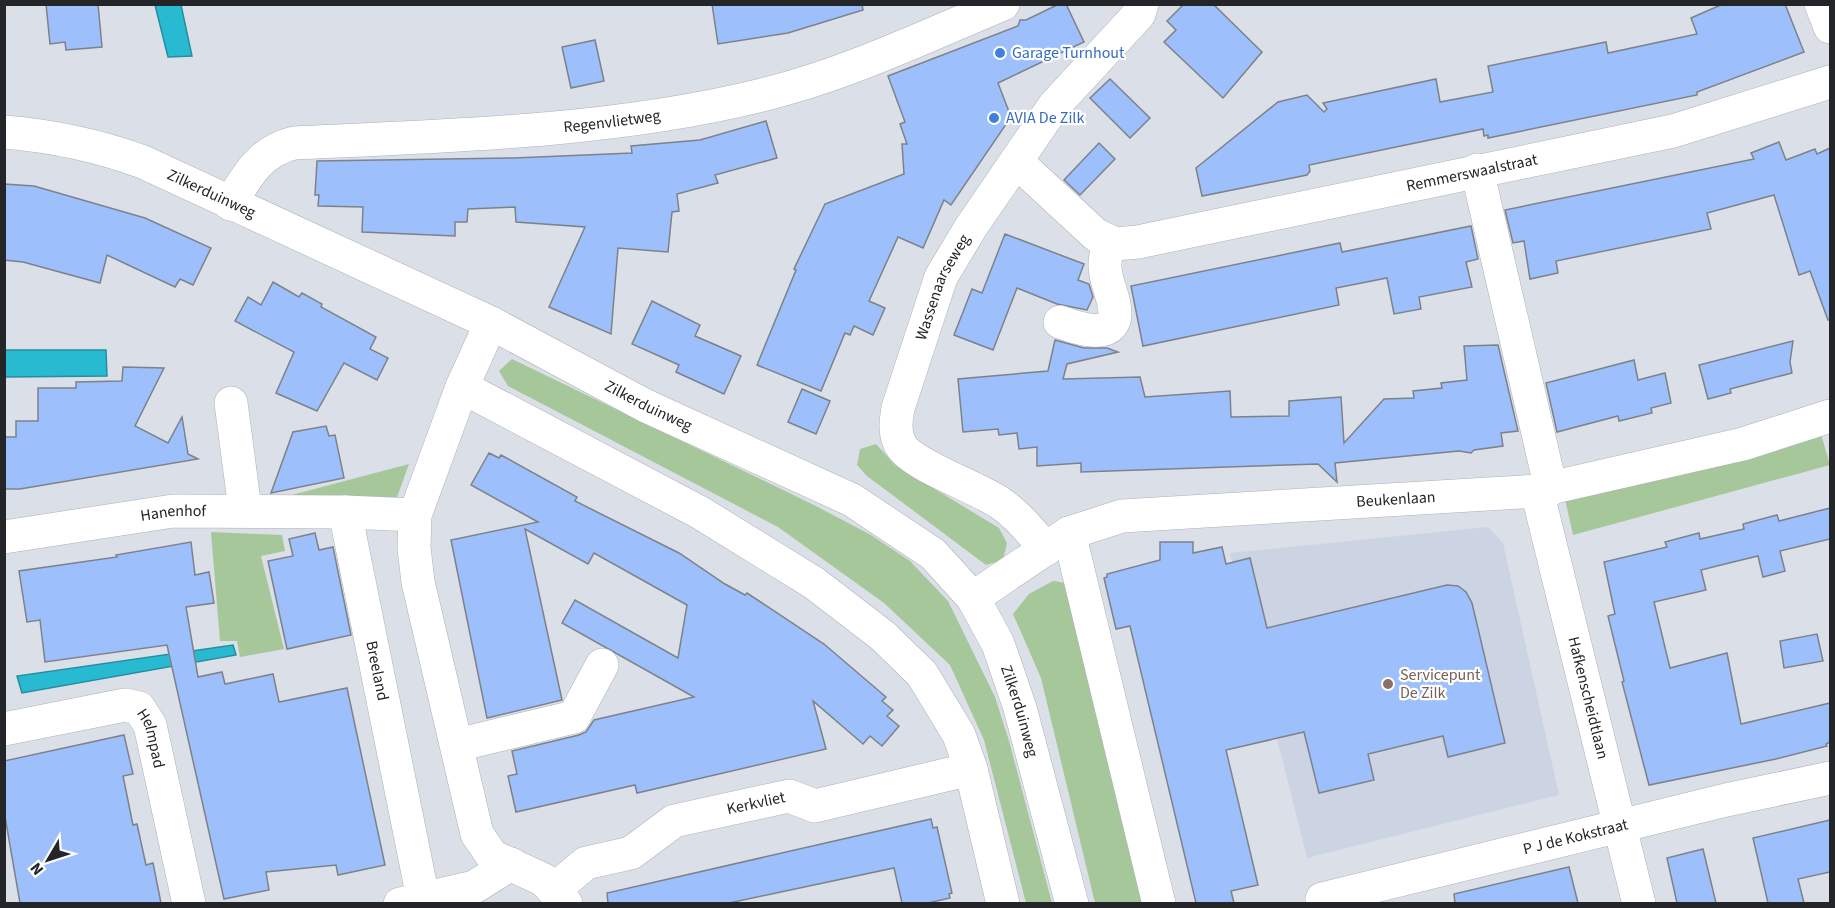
<svg xmlns="http://www.w3.org/2000/svg" width="1835" height="908" viewBox="0 0 1835 908" font-family="'Source Sans 3',sans-serif">
  <style>
    .built { fill: #ccd4e3 }
    .green { fill: #a6c799 }
    .water { fill: #27bad1; stroke: #268d9e; stroke-width: 1.5 }
    .building { fill: #9dbffc; stroke: #7d8289; stroke-width: 1.5 }
    .lines { fill: none; stroke-linecap: round; stroke-linejoin: round }
    .minor-casing { stroke: #acb1b9; stroke-width: 34 }
    .minor { stroke: #fff; stroke-width: 33 }
    .shop-dot { fill: #3f7fe0; stroke: #fff; stroke-width: 2 }
    .education-dot { fill: #8d6e63; stroke: #fff; stroke-width: 2 }
    .labels { text-anchor: middle; dominant-baseline: central; stroke-width: 4.5; stroke-linejoin: round; paint-order: stroke }
    .shop-label { font-size: 16px; fill: #366cbe; stroke: #fff; text-anchor: start }
    .street-label { font-size: 16px; fill: #232528; stroke: #fff }
    .education-label { font-size: 16px; fill: #785e54; stroke: #fff; text-anchor: start }
  </style>
  <rect width="100%" height="100%" fill="#dbdfe8"/>
  <polygon class="built" points="1488,527 1503,543 1559,795 1307,858 1230,553"/>
  <g class="green">
    <polygon points="512,359 814,505 871,535 910,561 948,601 995,697 1009,741 1052,903 1026,903 984,740 950,665 884,603 778,527 508,386 499,371"/>
    <polygon points="1821,434 1830,465 1573,535 1565,499"/>
    <polygon points="876,444 895,465 999,528 1007,543 1003,560 986,565 867,476 857,465 860,449"/>
    <polygon points="409,464 397,497 284,497"/>
    <polygon points="211,532 282,535 285,551 261,556 284,649 240,657 237,641 220,641"/>
    <polygon points="1053,581 1067,583 1145,903 1095,903 1041,678 1013,614 1029,594"/>
  </g>
  <g class="water">
    <polygon points="155,5 181,5 192,56 168,57"/>
    <polygon points="4,350 106,350 107,376 5,377"/>
    <polygon points="233,645 236,655 22,693 17,676"/>
  </g>
  <g class="building">
    <polygon points="46,4 98,4 102,47 66,50 65,42 50,44"/>
    <polygon points="712,4 862,4 863,10 788,33 718,44"/>
    <polygon points="1059,4 1066,4 1084,42 998,83 1011,117 951,205 944,200 923,248 898,237 869,301 885,308 873,335 854,326 850,335 845,333 821,391 757,365 796,270 794,269 825,204 904,174 902,144 907,144 900,124 905,122 888,76 1018,26 1020,20 1026,20"/>
    <polygon points="1184,4 1213,4 1262,52 1223,98 1164,42 1176,30 1167,21"/>
    <polygon points="1723,4 1785,4 1804,52 1697,92 1697,95 1488,138 1488,135 1484,136 1483,129 1309,165 1310,171 1307,175 1202,196 1196,168 1278,102 1307,95 1324,112 1327,109 1323,103 1436,79 1440,102 1493,92 1488,66 1606,42 1608,53 1697,34 1691,18"/>
    <polygon points="595,40 604,81 571,88 562,47"/>
    <polygon points="1110,79 1150,118 1130,138 1090,98"/>
    <polygon points="766,121 777,158 715,175 718,183 677,194 679,211 672,212 668,252 618,248 611,334 549,307 585,227 516,222 515,207 468,209 467,222 455,222 455,236 362,232 363,207 318,206 319,195 315,195 317,161 514,158 632,153 631,146 700,140"/>
    <polygon points="1779,142 1786,160 1815,149 1817,154 1830,148 1830,320 1828,320 1810,271 1799,275 1774,195 1707,213 1711,229 1556,261 1558,273 1530,279 1524,241 1513,243 1505,210 1754,159 1751,153"/>
    <polygon points="1099,143 1115,159 1080,195 1064,180"/>
    <polygon points="4,184 34,186 145,218 211,248 193,285 180,279 175,287 107,255 100,283 23,262 4,260"/>
    <polygon points="1471,226 1478,259 1466,262 1472,287 1419,297 1421,309 1394,314 1387,278 1336,288 1339,305 1143,346 1131,286 1340,243 1342,252"/>
    <polygon points="1005,234 1084,264 1078,280 1089,284 1093,297 1087,310 1057,304 1017,288 993,350 954,335 972,289 982,293"/>
    <polygon points="273,282 299,297 302,293 322,304 321,307 376,337 370,349 388,358 377,380 344,363 317,411 276,393 294,352 235,321 248,297 261,305"/>
    <polygon points="652,301 700,325 695,336 741,356 724,394 676,372 679,365 632,344"/>
    <polygon points="1055,340 1084,348 1107,348 1118,352 1067,364 1063,379 1140,377 1145,397 1230,391 1231,417 1289,416 1289,401 1341,397 1344,443 1384,399 1414,398 1413,391 1442,388 1441,383 1467,380 1464,346 1498,345 1518,431 1501,433 1503,446 1474,450 1471,453 1459,451 1335,463 1337,482 1318,464 1081,472 1081,463 1037,466 1037,447 1019,449 1017,433 999,435 998,429 963,432 958,379 1048,371"/>
    <polygon points="1793,341 1790,362 1792,373 1730,389 1731,393 1708,399 1699,365"/>
    <polygon points="1634,360 1638,380 1665,373 1671,403 1651,408 1652,413 1619,421 1618,416 1557,432 1546,383"/>
    <polygon points="123,367 164,368 135,426 168,443 182,417 188,454 198,459 20,489 4,489 4,437 16,437 16,421 38,421 38,388 76,388 76,382 122,381"/>
    <polygon points="802,389 830,401 816,434 788,422"/>
    <polygon points="326,426 329,436 335,435 344,478 271,493 293,432"/>
    <polygon points="489,453 499,458 501,455 577,497 575,501 679,553 725,584 745,595 747,593 824,644 886,697 882,701 893,710 887,716 899,726 882,746 870,736 863,744 813,701 826,749 637,793 635,785 516,812 508,776 517,774 512,751 579,735 586,732 594,720 694,697 562,623 575,600 678,658 687,605 594,553 588,564 525,529 562,700 487,718 451,540 538,522 471,485"/>
    <polygon points="1830,508 1830,539 1780,551 1785,571 1763,577 1758,556 1729,563 1701,570 1706,590 1654,602 1670,668 1727,653 1741,724 1830,703 1830,742 1826,744 1827,746 1776,759 1649,785 1622,682 1624,681 1608,616 1615,614 1604,562 1667,547 1665,542 1699,533 1700,539 1744,529 1743,524 1777,515 1779,521"/>
    <polygon points="315,533 319,550 333,547 351,635 287,649 268,561 293,556 289,539"/>
    <polygon points="191,542 195,575 209,572 214,603 186,607 198,677 222,672 225,684 273,674 279,702 347,688 385,865 338,875 336,865 266,872 269,890 224,899 167,645 45,662 40,620 27,622 19,571 117,557 116,555"/>
    <polygon points="1160,542 1193,542 1193,553 1222,547 1226,564 1250,558 1267,628 1447,585 1458,586 1466,592 1472,603 1505,743 1448,757 1443,736 1368,754 1374,780 1319,793 1304,732 1226,750 1258,885 1231,891 1234,903 1196,903 1130,626 1116,629 1104,578 1107,577 1107,574 1160,560"/>
    <polygon points="1817,634 1823,661 1784,668 1780,641"/>
    <polygon points="124,735 133,774 123,776 133,825 137,824 146,865 153,863 161,903 20,903 4,811 4,761"/>
    <polygon points="931,819 933,828 937,827 952,893 949,894 950,898 928,903 902,903 894,868 729,903 608,903 607,893"/>
    <polygon points="1830,820 1830,872 1798,879 1804,903 1768,903 1753,838"/>
    <polygon points="1703,849 1716,903 1677,903 1667,858"/>
    <polygon points="1569,867 1578,903 1455,903 1454,894"/>
  </g>
  <g class="lines">
    <defs>
      <g id="minor">
        <polyline points="1821,4 1830,27"/>
        <path id="s1" d="M 4,132 C 53,136 97,145 143,162 L 491,323 L 646,406 L 852,500 L 933,554 L 973,598 L 998,644 L 1020,708 L 1072,904"/>
        <path id="s2" d="M 1016,161 L 1096,235 L 1115,244 L 1138,242 L 1673,131 L 1830,82"/>
        <polyline points="1477,170 1551,489"/>
        <path id="s3" d="M 230,204 C 247,176 260,151 294,143 C 446,136 613,132 762,95 C 845,75 924,37 1003,4"/>
        <path d="M 1060,322 C 1079,329 1122,343 1114,305 C 1112,292 1104,277 1105,264 C 1105,257 1108,248 1109,241"/>
        <polyline points="491,323 462,387 415,515 414,548 418,582 477,834 492,856 544,880 566,904"/>
        <polyline points="462,387 699,512 814,583 883,636 922,674 959,735 971,769 1003,904"/>
        <polyline points="231,403 245,509"/>
        <path id="s4" d="M 1537,491 L 1639,904"/>
        <path id="s5" d="M 415,515 L 345,512 L 423,898"/>
        <polyline points="1069,533 1159,904"/>
        <path id="s6" d="M 4,537 L 173,511 L 345,512"/>
        <path id="s7" d="M 1046,549 C 1032,533 1018,515 1000,503 C 979,488 909,464 900,444 C 894,432 896,420 898,408 L 941,277 L 971,227 L 1054,106 L 1139,14 L 1142,4"/>
        <path id="s8" d="M 973,598 L 1069,533 L 1122,516 L 1537,491 L 1743,444 L 1830,416"/>
        <path id="s9" d="M 4,729 L 125,705 L 139,708 L 150,725 L 189,904"/>
        <polyline points="457,745 574,717 602,665"/>
        <path id="s10" d="M 555,889 L 586,863 L 631,853 L 674,821 L 789,796 L 815,806 L 971,769"/>
        <path id="s11" d="M 1322,899 L 1726,800 L 1830,778"/>
        <polyline points="400,904 474,887 511,864"/>
      </g>
    </defs>
    <use href="#minor" class="minor-casing"/>
    <use href="#minor" class="minor"/>
  </g>
  <g class="shop-dot">
    <circle cx="1000" cy="53" r="6"/>
    <circle cx="994" cy="118" r="6"/>
  </g>
  <circle class="education-dot" cx="1388" cy="684" r="6"/>
  <g class="labels">
    <g class="shop-label">
      <text x="1012" y="53">Garage Turnhout</text>
      <text x="1006" y="118">AVIA De Zilk</text>
    </g>
    <g class="street-label">
      <text stroke="none"><textPath href="#s3" startOffset="410">Regenvlietweg</textPath></text>
      <text stroke="none"><textPath href="#s2" startOffset="494">Remmerswaalstraat</textPath></text>
      <text stroke="none"><textPath href="#s1" startOffset="218">Zilkerduinweg</textPath></text>
      <text stroke="none"><textPath href="#s7" startOffset="348">Wassenaarseweg</textPath></text>
      <text stroke="none"><textPath href="#s1" startOffset="704">Zilkerduinweg</textPath></text>
      <text stroke="none"><textPath href="#s8" startOffset="446">Beukenlaan</textPath></text>
      <text stroke="none"><textPath href="#s6" startOffset="171">Hanenhof</textPath></text>
      <text stroke="none"><textPath href="#s5" startOffset="232">Breeland</textPath></text>
      <text stroke="none"><textPath href="#s4" startOffset="213">Hafkenscheidtlaan</textPath></text>
      <text stroke="none"><textPath href="#s1" startOffset="1208">Zilkerduinweg</textPath></text>
      <text stroke="none"><textPath href="#s9" startOffset="171">Helmpad</textPath></text>
      <text stroke="none"><textPath href="#s10" startOffset="224">Kerkvliet</textPath></text>
      <text stroke="none"><textPath href="#s11" startOffset="261">P J de Kokstraat</textPath></text>
    </g>
    <g class="education-label">
      <text x="1400" y="675">Servicepunt<tspan x="1400" dy="18">De Zilk</tspan></text>
    </g>
  </g>
  <rect width="1835" height="908" fill="none" stroke="#232528" stroke-width="12"/>
  <g transform="translate(48 860) rotate(231)" stroke="#ffffff" stroke-width="4.5" paint-order="stroke">
  <path d="M0-4.5L10 22L0 15L-10 22Z" fill="#232528"/>
  <text y="-9" font-size="16" font-weight="bold" text-anchor="middle" fill="#232528">N</text>
  </g>
</svg>
